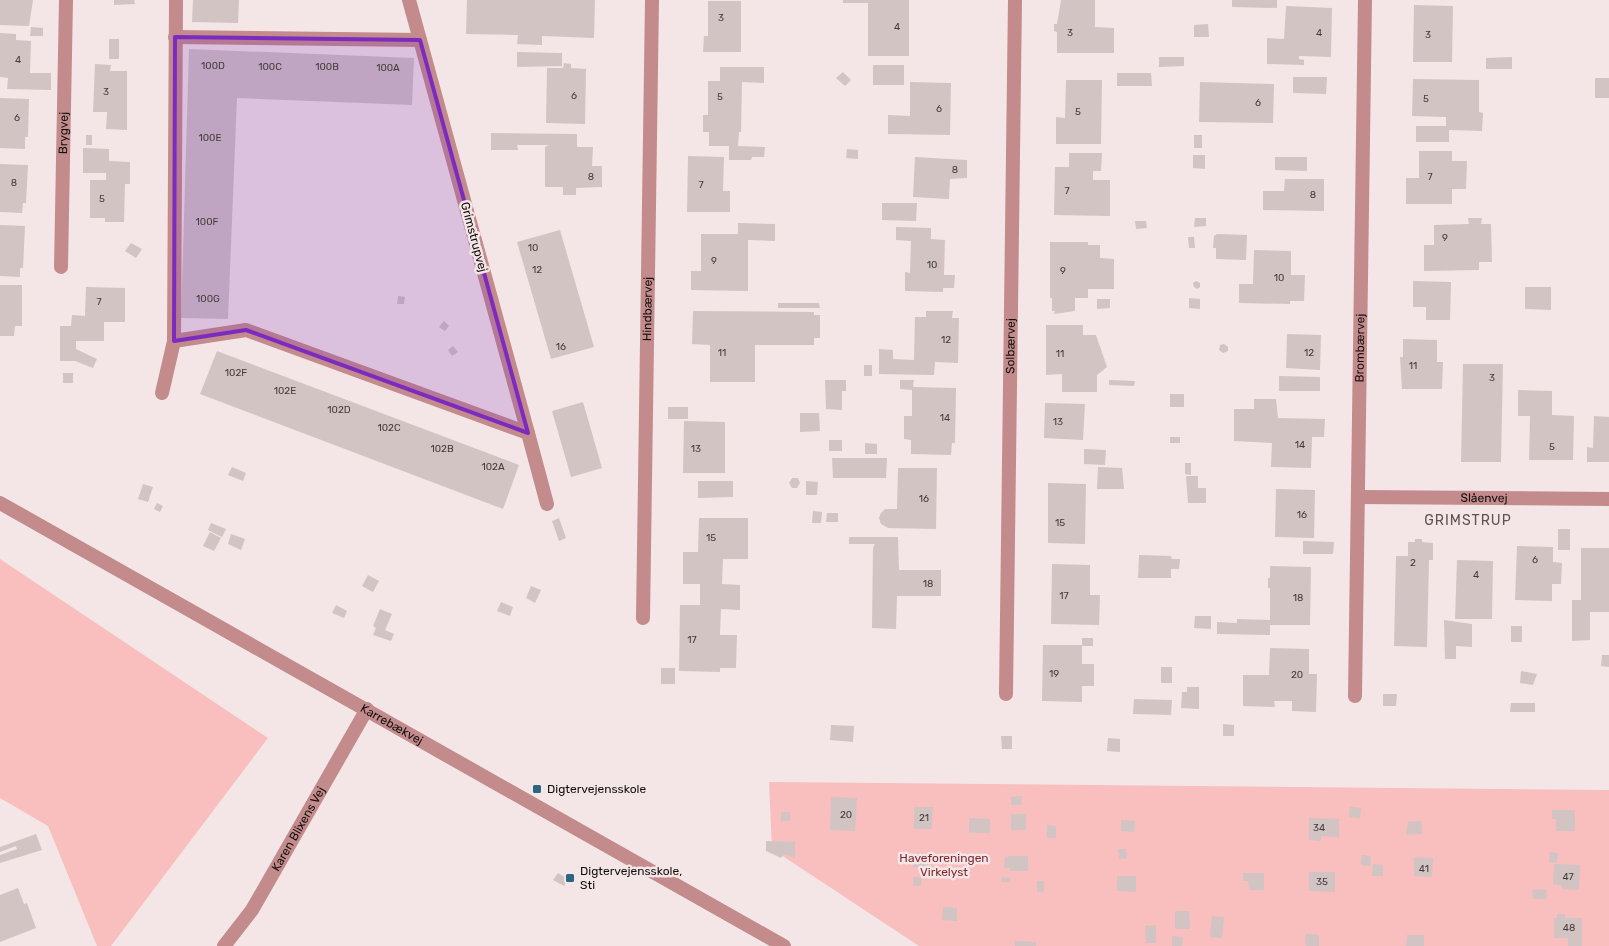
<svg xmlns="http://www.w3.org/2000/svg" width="1609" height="946" viewBox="0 0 1609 946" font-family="Rubik,sans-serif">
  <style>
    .green { fill: #f9bebe }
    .building { fill: #d1c4c3 }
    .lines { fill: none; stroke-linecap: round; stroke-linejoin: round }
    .minor { stroke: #c38b8b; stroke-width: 14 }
    .tertiary { stroke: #c38b8b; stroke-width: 14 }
    .marked { fill: #7b2cbf; fill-opacity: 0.2; stroke: #7b2cbf; stroke-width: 4; stroke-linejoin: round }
    .poi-dot { fill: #2c657f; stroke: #f4e6e6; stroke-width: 2 }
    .labels { text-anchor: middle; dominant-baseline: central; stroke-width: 5; stroke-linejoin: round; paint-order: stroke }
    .number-label { font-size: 10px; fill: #423c3b }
    .street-label { font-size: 12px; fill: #120e0e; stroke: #f4e6e6 }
    .poi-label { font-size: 12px; fill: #120e0e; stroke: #f4e6e6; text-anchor: start }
    .park-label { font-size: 12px; fill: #812830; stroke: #f4e6e6 }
    .neighbourhood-label { font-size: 14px; letter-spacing: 1px; fill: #5e5352; stroke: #f4e6e6 }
  </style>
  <rect width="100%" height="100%" fill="#f4e6e6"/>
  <g class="green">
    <polygon points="0,559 268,738 111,946 97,946 48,826 0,798"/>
    <polygon points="769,782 1609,790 1609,946 919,946 772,849"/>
  </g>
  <g class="building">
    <polygon points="0,0 33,0 29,26 0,25"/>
    <polygon points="114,0 134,0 135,4 114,5"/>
    <polygon points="193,0 239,0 238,23 192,22"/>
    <polygon points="467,0 595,0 594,38 542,36 542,45 517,44 518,35 466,34"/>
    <polygon points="843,0 909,0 909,56 868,56 868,3 843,3"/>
    <polygon points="1061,0 1095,0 1095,27 1114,28 1114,53 1057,53 1057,32 1054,31 1054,24 1057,24"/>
    <polygon points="1232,0 1277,0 1277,8 1232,7"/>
    <polygon points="708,1 741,1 741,52 703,52 704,36 708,36"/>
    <polygon points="1414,5 1453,6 1452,62 1413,62"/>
    <polygon points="1286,6 1332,8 1331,57 1299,56 1299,59 1304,60 1304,65 1267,64 1267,38 1284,39"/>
    <polygon points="1208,24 1209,37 1194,37 1194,25"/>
    <polygon points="31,27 43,28 43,36 30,36"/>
    <polygon points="0,33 16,34 16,40 31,41 30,73 51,73 51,90 7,89 8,78 0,77"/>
    <rect x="109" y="39" width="10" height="20"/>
    <polygon points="189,49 414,58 412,105 237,98 228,319 181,318"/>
    <polygon points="517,52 562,53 562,66 517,67"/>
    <polygon points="1159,57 1184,57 1184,66 1159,67"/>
    <polygon points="1512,57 1512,69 1486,69 1486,58"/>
    <polygon points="564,63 571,64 571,68 586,69 585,124 546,123 547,68 563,68"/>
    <polygon points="95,64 111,65 110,71 127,71 127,130 106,129 107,112 93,112"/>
    <rect x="873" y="65" width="31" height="20"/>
    <polygon points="720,67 764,67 764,83 742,82 741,132 739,132 738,146 765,147 764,157 752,157 751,160 729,160 729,146 709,146 709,132 703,132 703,115 708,115 708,81 720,81"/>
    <polygon points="843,72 851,80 845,86 836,78"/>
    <polygon points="1117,73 1151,73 1152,86 1117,86"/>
    <polygon points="1293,77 1327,77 1326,94 1293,93"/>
    <rect x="1595" y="78" width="14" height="20"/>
    <polygon points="1413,79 1479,80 1479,112 1483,113 1482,131 1449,130 1449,142 1416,142 1416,126 1446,126 1446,117 1412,116"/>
    <polygon points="1066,80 1102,80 1101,144 1056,144 1056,117 1065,118"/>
    <polygon points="910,82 951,83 950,135 888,134 888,115 910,116"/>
    <polygon points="1200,82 1274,84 1273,123 1199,122"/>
    <polygon points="0,98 29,99 28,137 25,137 25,149 0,148"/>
    <polygon points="491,133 577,134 577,147 593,147 592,166 602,166 602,187 576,188 576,195 563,195 563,187 545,187 545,147 549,145 517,145 518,150 491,150"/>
    <rect x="86" y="135" width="6" height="10"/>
    <rect x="1194" y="135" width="8" height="13"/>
    <polygon points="83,148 109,149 109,161 130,162 130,184 125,184 124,222 105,222 105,218 90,218 90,180 106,180 106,173 83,173"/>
    <polygon points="847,149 858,150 858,159 846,158"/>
    <polygon points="1419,151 1452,151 1452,161 1467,161 1466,189 1452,189 1452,204 1406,204 1406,178 1419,178"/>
    <polygon points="1069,153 1102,153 1101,171 1093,171 1093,180 1110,180 1110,216 1054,215 1055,167 1069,167"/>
    <polygon points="1193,155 1205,155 1205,169 1193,168"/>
    <polygon points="688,156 724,157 723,191 730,191 730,212 687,212"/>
    <polygon points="915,157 967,160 967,178 950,179 949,199 913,197"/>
    <polygon points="1275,157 1307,157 1307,171 1275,170"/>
    <polygon points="0,164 28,165 26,203 23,203 22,213 0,212"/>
    <polygon points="1285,179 1324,179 1324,211 1263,210 1263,191 1284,191"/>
    <polygon points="882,203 917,203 916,221 882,220"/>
    <polygon points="1195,218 1206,218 1206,226 1194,227"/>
    <polygon points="1468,218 1482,218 1481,224 1491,224 1492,262 1479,262 1479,270 1424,271 1424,245 1434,245 1434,225 1469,224"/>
    <polygon points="1135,221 1146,221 1147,228 1136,229"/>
    <polygon points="738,223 775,224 775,241 748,240 748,291 691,290 691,271 701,271 701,234 738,234"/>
    <polygon points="0,225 25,226 23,268 20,268 20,277 0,276"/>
    <polygon points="896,227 931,228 931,239 945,240 944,275 955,275 954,288 943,288 943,292 905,291 905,272 910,273 911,241 896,240"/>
    <polygon points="560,230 594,347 551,359 517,242"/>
    <polygon points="1217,234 1247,235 1246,260 1216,259 1216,248 1213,248 1214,236"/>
    <polygon points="1188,237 1194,237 1195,248 1189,248"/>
    <polygon points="1050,242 1088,242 1088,245 1100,245 1100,258 1114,259 1114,289 1088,289 1088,298 1075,298 1075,311 1054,314 1055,311 1052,311 1052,298 1050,298"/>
    <polygon points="131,243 142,249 136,258 125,251"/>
    <polygon points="1254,250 1291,251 1291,275 1305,275 1304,301 1290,301 1290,304 1239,303 1239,284 1253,284"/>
    <polygon points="1196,281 1200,283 1200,287 1197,289 1194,287 1193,283"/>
    <polygon points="1413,281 1451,282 1450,320 1426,320 1426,307 1413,307"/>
    <polygon points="0,285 22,285 22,326 15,326 14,336 0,336"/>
    <polygon points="86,287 125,288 125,322 104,322 104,341 76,341 76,349 97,359 93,368 75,361 60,361 60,326 71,326 72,315 85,316"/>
    <polygon points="1525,287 1551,287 1551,310 1525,309"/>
    <polygon points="398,296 405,297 404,304 397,304"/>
    <polygon points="1189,298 1200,299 1200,309 1189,308"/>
    <polygon points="1097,299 1110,299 1110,308 1097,309"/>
    <polygon points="778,303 819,303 820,308 778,308"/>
    <polygon points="693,311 814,312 814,315 820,315 820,338 814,338 814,345 755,345 755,382 710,382 710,345 692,344"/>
    <polygon points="926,311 953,311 952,318 959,318 958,363 935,362 934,375 879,374 879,349 893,350 893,359 914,360 915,317 926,317"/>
    <polygon points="444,321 449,326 445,331 439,327"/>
    <polygon points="1046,325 1083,325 1083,335 1096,335 1107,367 1097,375 1097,392 1062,392 1062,374 1046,375"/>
    <polygon points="1287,334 1321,335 1320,370 1286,368"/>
    <polygon points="1403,339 1437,340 1437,362 1443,362 1442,389 1402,389 1400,357 1403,357"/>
    <polygon points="1224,344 1228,347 1228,351 1223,353 1219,350 1220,345"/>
    <polygon points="453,346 458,352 452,356 448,350"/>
    <polygon points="217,351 519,465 503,509 200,394"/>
    <polygon points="1463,364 1503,364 1501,462 1461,462"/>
    <rect x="864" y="365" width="8" height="11"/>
    <rect x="63" y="373" width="10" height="10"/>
    <polygon points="1279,376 1320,377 1320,391 1279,391"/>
    <polygon points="825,380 846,380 846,391 842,391 842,410 826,409"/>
    <polygon points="900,380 914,380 913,387 956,388 955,443 952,443 951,455 911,454 911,440 904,439 904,416 912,416 912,390 900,389"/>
    <polygon points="1109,380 1135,381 1134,386 1109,385"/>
    <polygon points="1518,390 1552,391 1552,415 1574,416 1573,460 1529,460 1530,416 1518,416"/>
    <rect x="1170" y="394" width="14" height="13"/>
    <polygon points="1254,399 1276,399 1278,418 1325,419 1324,437 1312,437 1311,468 1271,467 1272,443 1234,441 1234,409 1254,409"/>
    <polygon points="583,402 602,468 571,477 552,411"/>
    <polygon points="1045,403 1085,404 1083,440 1044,438"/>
    <rect x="668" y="407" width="20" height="12"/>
    <polygon points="800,413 819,413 820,431 800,432"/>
    <polygon points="1594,416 1609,417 1609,462 1587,462 1587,447 1593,448"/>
    <polygon points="684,421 725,422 725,473 683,473"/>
    <rect x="1170" y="437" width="10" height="6"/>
    <rect x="829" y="440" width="13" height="11"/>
    <polygon points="865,443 877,444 877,454 865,454"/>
    <polygon points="1084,449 1106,450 1105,465 1084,464"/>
    <polygon points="832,458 887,458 886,478 833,478"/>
    <polygon points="1185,463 1191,463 1191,475 1185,474"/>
    <polygon points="232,467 246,473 243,481 228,475"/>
    <polygon points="1098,467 1122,468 1124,489 1097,489"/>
    <polygon points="898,468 937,468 936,529 888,528 881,524 879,518 881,513 885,509 897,509"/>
    <polygon points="1186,476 1198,476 1198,488 1206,488 1206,503 1188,503"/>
    <polygon points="792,478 798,478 800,483 797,488 792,488 789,483"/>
    <polygon points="698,481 733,481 733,497 698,498"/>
    <polygon points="806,481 818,482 817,495 806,495"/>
    <polygon points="1048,483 1086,484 1085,544 1048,543"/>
    <polygon points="143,484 153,487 148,502 138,499"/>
    <polygon points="1276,489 1315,490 1314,538 1275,537"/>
    <polygon points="157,503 163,506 160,512 154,509"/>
    <polygon points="813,511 822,512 821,523 812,523"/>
    <polygon points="827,513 838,513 838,522 826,522"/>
    <polygon points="559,518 566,538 559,541 552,521"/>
    <polygon points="699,518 748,518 748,559 723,559 722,584 740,585 740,610 721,609 720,635 737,635 736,668 720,668 720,672 679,671 680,605 700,605 700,584 683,584 683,552 698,552"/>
    <polygon points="211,523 226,529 222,537 208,530"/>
    <rect x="1558" y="529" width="12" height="21"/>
    <polygon points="210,532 221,538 214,551 203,546"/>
    <polygon points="231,534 245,539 241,550 228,544"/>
    <polygon points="849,537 898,537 899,570 941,570 941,596 897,596 896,629 872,628 873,548 875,544 849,544"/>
    <polygon points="1415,539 1422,539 1422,542 1433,543 1433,560 1429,560 1427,647 1394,646 1396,556 1408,556 1408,542 1415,542"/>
    <polygon points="1303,541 1334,542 1333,554 1303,554"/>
    <polygon points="1517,546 1553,547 1553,562 1562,563 1561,584 1552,584 1552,601 1515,600"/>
    <polygon points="1581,548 1609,548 1609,612 1590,612 1590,640 1572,641 1572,600 1581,600"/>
    <polygon points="1139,555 1171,556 1172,559 1180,559 1179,569 1171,569 1171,578 1138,578"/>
    <polygon points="1457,560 1493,561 1492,619 1455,619"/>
    <polygon points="1052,564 1090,565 1090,595 1100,595 1099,625 1051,624"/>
    <polygon points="1270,566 1311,567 1310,625 1270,625 1270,635 1217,634 1217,622 1237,623 1237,619 1270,620 1270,588 1268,588 1268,578 1270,578"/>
    <polygon points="368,575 379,581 373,592 362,586"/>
    <polygon points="531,586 541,590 535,603 526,598"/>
    <polygon points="501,602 513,607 510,616 497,611"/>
    <polygon points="336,605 347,611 344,618 332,613"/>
    <polygon points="380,609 392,614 385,630 394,634 391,641 373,635 376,628 373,626"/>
    <polygon points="1195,616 1211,616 1211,629 1194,628"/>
    <polygon points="1444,620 1472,624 1472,647 1456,646 1456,659 1445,659"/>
    <rect x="1511" y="626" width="11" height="16"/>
    <polygon points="1082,638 1093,638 1093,646 1082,646 1082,664 1094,664 1094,686 1082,686 1082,702 1042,701 1043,645 1082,645"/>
    <polygon points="1270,648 1309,649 1309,674 1317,674 1316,712 1292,711 1292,701 1274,701 1275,707 1243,706 1243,675 1269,675"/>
    <polygon points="1602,655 1609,655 1609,667 1601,666"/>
    <rect x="1161" y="667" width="11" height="16"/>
    <rect x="661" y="668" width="14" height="16"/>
    <polygon points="1521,671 1537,674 1533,685 1520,683"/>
    <polygon points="1187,687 1199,687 1199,709 1181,708 1182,692 1187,692"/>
    <polygon points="1383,694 1397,694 1396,706 1383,706"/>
    <polygon points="1134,699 1172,700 1171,715 1133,714"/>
    <polygon points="1511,703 1535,703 1535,712 1510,712"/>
    <polygon points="1223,724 1234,725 1234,736 1223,736"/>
    <polygon points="831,725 854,726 853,742 830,740"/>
    <polygon points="1001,736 1012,736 1012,749 1002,749"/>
    <polygon points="1108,738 1120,739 1120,752 1107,751"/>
    <polygon points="1022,796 1021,805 1011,805 1011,797"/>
    <polygon points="831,797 857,798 855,831 830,830"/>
    <polygon points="914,807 933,807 932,829 914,829"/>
    <polygon points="1350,807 1361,808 1360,818 1349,817"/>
    <polygon points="1552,810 1575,810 1575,831 1556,831 1556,819 1552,819"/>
    <rect x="781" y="812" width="9" height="9"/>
    <rect x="1011" y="814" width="15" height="16"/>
    <polygon points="969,818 990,819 990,833 969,833"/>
    <polygon points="1309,818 1339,819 1339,837 1321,836 1321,841 1309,840"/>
    <polygon points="1121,820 1135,821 1134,832 1121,831"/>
    <polygon points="1421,821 1422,834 1406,835 1408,822"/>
    <polygon points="1047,825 1056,826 1056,838 1047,838"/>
    <polygon points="36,834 42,850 0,863 0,855 17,849 16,846 0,852 0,847"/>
    <polygon points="766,841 795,842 795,858 784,854 781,858 766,851"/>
    <polygon points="1118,849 1126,849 1127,858 1119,859"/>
    <polygon points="1550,852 1558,853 1557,863 1549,862"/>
    <polygon points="913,853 931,853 932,867 913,867"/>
    <polygon points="1362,855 1371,856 1370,866 1361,865"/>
    <polygon points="1010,856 1028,856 1028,871 1010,871 1010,868 1004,868 1005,857"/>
    <polygon points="1414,857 1433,858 1432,877 1414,876"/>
    <polygon points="1373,864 1383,865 1383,876 1372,876"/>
    <polygon points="1554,864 1580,865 1579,890 1562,889 1562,885 1553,884"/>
    <polygon points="1309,872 1335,872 1335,892 1309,891"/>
    <polygon points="558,873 568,879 564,886 553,880"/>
    <polygon points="1243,873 1264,873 1264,890 1249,890 1248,881 1243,881"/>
    <polygon points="1117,876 1136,876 1136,892 1117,891"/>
    <rect x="913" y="877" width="8" height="9"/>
    <polygon points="1001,877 1010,878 1010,882 1001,882"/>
    <rect x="1037" y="881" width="7" height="11"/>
    <polygon points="18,888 24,904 27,903 36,928 0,942 0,895"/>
    <polygon points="1546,889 1547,899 1533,899 1532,890"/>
    <polygon points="943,907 957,908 957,921 942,920"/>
    <polygon points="1175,911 1189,911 1190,929 1175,929"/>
    <polygon points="1557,914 1565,914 1565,918 1582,918 1582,946 1568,946 1568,938 1554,938 1554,918 1557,918"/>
    <polygon points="1212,916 1224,917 1222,938 1210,937"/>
    <polygon points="1156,925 1156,943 1146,943 1145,926"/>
    <polygon points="1305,934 1319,935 1319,946 1306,946"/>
    <polygon points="1407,935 1424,935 1424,946 1406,946"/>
    <polygon points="1172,936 1183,937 1182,946 1172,946"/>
    <polygon points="1015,941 1036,942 1036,946 1015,946"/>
  </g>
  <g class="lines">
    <g class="minor">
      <polyline points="176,0 174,341 246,330 528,433 409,0"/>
      <polyline points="175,37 420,40"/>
      <path id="s1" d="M 61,267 L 66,0"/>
      <polyline points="162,393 174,341"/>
      <polyline points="528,433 547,504"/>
      <path id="s2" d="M 1359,497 L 1609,499"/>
      <path id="s3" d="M 643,618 L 652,0"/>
      <path id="s4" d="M 1006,694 L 1015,0"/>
      <path id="s5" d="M 1355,696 L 1365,0"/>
      <path id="s6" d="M 224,946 L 252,910 L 367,709"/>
    </g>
    <path class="tertiary" id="s7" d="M 0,503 L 784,946"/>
  </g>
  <path class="marked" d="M 175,37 L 420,40 L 528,433 L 246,330 L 174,341 Z"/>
  <g class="poi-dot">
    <rect x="532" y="784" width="10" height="10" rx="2.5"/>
    <rect x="565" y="873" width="10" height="10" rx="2.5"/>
  </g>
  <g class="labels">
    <g class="number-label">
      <text x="721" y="18">3</text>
      <text x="897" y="27">4</text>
      <text x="1070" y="33">3</text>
      <text x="1319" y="33">4</text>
      <text x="1428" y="35">3</text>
      <text x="18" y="60">4</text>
      <text x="213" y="66">100D</text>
      <text x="270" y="67">100C</text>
      <text x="327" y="67">100B</text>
      <text x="388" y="68">100A</text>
      <text x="106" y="92">3</text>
      <text x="574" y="96">6</text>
      <text x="720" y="97">5</text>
      <text x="1426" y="99">5</text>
      <text x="1258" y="103">6</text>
      <text x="939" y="109">6</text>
      <text x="1078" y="112">5</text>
      <text x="17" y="118">6</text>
      <text x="210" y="138">100E</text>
      <text x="955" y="170">8</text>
      <text x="591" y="177">8</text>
      <text x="1430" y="177">7</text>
      <text x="14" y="183">8</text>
      <text x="701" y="185">7</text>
      <text x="1067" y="191">7</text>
      <text x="1313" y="195">8</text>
      <text x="102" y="199">5</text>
      <text x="207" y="222">100F</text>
      <text x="1445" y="238">9</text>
      <text x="533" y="248">10</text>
      <text x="714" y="261">9</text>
      <text x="932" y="265">10</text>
      <text x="537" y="270">12</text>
      <text x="1063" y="271">9</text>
      <text x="1279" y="278">10</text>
      <text x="208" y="299">100G</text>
      <text x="99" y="302">7</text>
      <text x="946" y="340">12</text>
      <text x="561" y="347">16</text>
      <text x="722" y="353">11</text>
      <text x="1309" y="353">12</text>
      <text x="1060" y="354">11</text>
      <text x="1413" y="366">11</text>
      <text x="236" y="373">102F</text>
      <text x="1492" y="378">3</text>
      <text x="285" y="391">102E</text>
      <text x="339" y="410">102D</text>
      <text x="945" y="418">14</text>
      <text x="1058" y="422">13</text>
      <text x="389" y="428">102C</text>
      <text x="1300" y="445">14</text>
      <text x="1552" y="447">5</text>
      <text x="442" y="449">102B</text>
      <text x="696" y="449">13</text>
      <text x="493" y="467">102A</text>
      <text x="924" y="499">16</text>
      <text x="1302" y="515">16</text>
      <text x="1060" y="523">15</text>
      <text x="711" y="538">15</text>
      <text x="1535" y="560">6</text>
      <text x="1413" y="563">2</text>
      <text x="1476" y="575">4</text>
      <text x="928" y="584">18</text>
      <text x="1064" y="596">17</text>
      <text x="1298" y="598">18</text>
      <text x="692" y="640">17</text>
      <text x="1054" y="674">19</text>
      <text x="1297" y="675">20</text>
      <text x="846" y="815">20</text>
      <text x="924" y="818">21</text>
      <text x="1319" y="828">34</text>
      <text x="1424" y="869">41</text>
      <text x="1568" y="877">47</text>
      <text x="1322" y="882">35</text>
      <text x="1569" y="928">48</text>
    </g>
    <g class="street-label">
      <text stroke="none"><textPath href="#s1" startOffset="134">Brygvej</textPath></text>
      <text transform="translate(474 237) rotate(75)">Grimstrupvej</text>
      <text stroke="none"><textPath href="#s3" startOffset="309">Hindbærvej</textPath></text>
      <text stroke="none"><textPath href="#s4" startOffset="348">Solbærvej</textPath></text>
      <text stroke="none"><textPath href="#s5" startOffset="348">Brombærvej</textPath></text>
      <text stroke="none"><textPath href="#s2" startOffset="125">Slåenvej</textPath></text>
      <text stroke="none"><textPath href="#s7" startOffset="450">Karrebækvej</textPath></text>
      <text stroke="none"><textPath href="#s6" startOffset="139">Karen Blixens Vej</textPath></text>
    </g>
    <g class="poi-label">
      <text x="547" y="789">Digtervejensskole</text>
      <text x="580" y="871">Digtervejensskole,<tspan x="580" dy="14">Sti</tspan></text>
    </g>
    <g class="park-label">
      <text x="944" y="858">Haveforeningen<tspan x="944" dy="14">Virkelyst</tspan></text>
    </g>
    <g class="neighbourhood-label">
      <text x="1468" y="520">GRIMSTRUP</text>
    </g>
  </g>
</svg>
